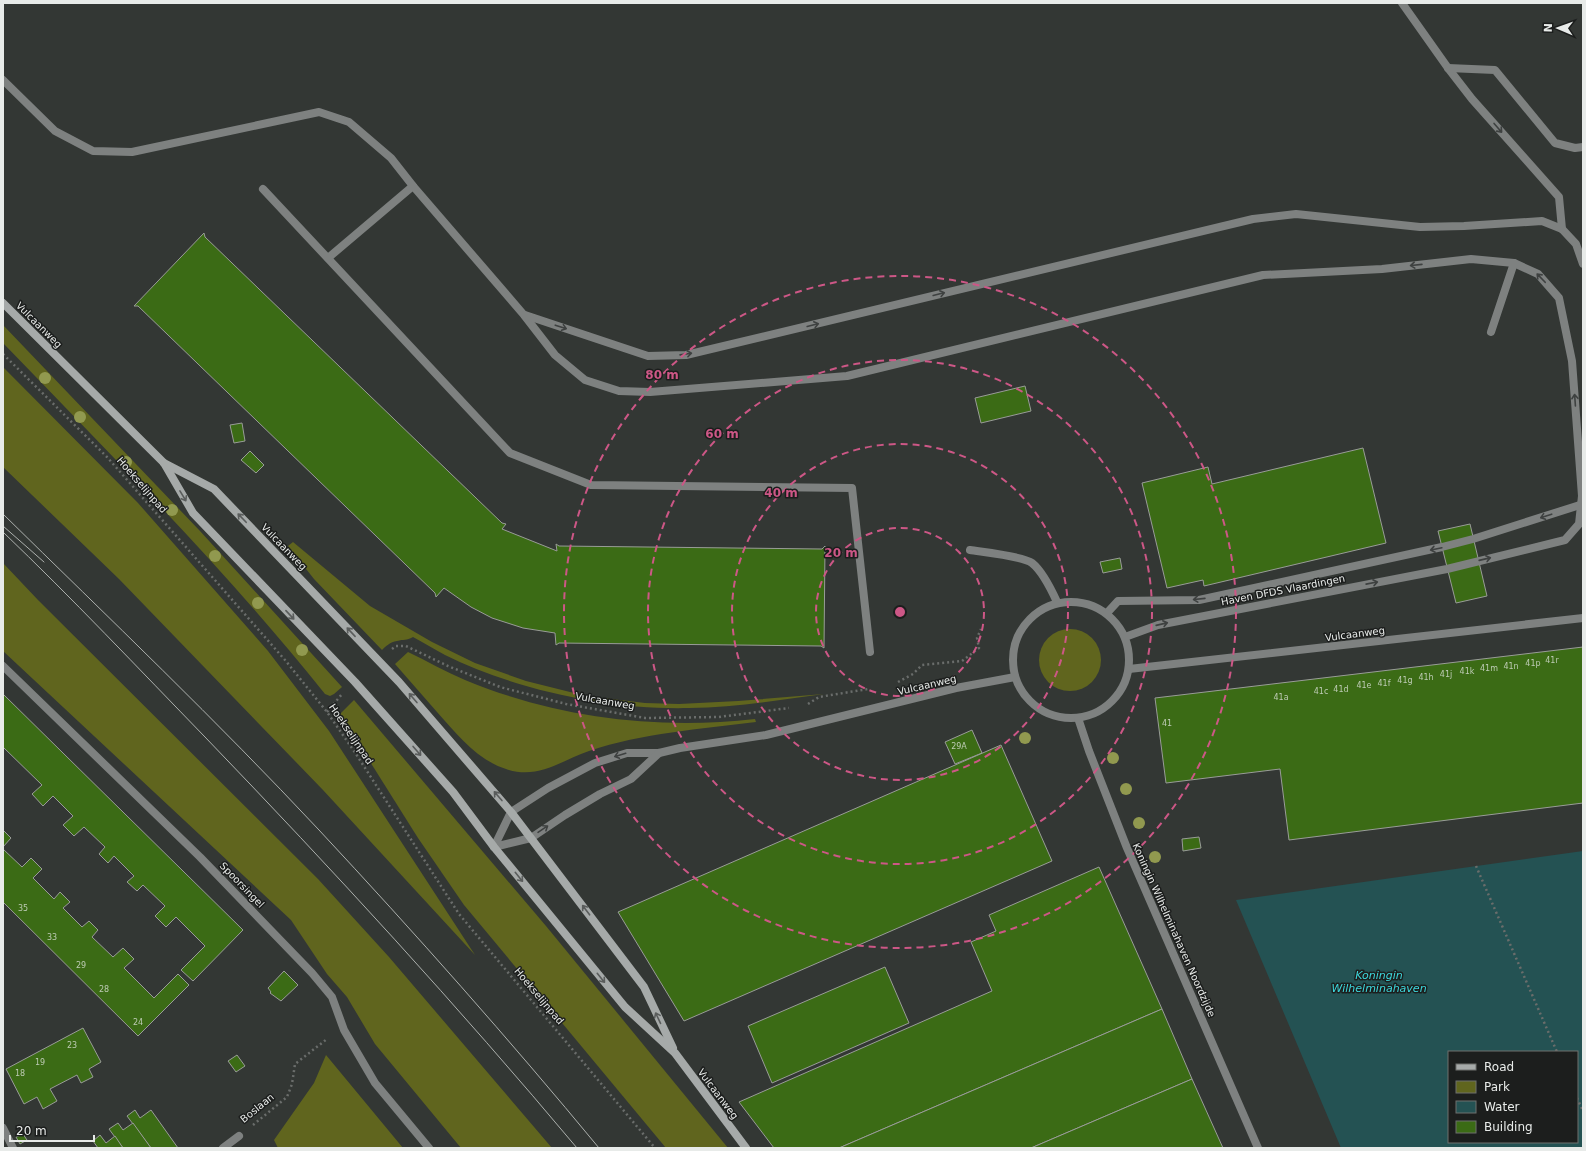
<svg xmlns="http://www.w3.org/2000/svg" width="1586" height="1151" viewBox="0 0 1586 1151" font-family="'DejaVu Sans',sans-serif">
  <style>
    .green { fill: #60651e }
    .water { fill: #245253; fill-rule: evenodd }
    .building { fill: #3b6b15; stroke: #999c98 }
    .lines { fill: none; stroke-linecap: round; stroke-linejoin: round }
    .path { stroke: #6a6d6b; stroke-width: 2.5; stroke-dasharray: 2 3; stroke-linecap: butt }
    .service { stroke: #7e8180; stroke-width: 8 }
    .minor { stroke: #7e8180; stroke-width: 8 }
    .secondary { stroke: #a6aaa9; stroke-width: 8 }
    .tram { stroke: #acb0ad; stroke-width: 1 }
    .tree { fill: #91994f }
    .oneway { stroke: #3e4140 }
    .oneway2 { stroke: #5a5d5c }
    .ring { fill: none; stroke: #cd5786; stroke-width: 2; stroke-dasharray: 7 5 }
    .labels { text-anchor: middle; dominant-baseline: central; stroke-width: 3; stroke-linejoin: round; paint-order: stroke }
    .number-label { font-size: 8px; fill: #bdcbb4 }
    .street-label { font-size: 10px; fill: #e8ebe9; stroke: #1c1e1d }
    .water-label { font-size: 11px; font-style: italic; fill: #3dd8dd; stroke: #1c1e1d }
    .centre { fill: #cd5786; stroke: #1c1e1d; stroke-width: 2 }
    .ring-label { font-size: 12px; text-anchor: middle; font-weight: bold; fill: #cd5786; stroke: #1c1e1d; stroke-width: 3; stroke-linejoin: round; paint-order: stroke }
  </style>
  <rect width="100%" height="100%" fill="#333734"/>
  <g class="green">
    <path d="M 3,325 L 200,531 L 342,687 L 334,694 L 330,696 L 325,694 C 226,570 113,457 3,343 Z"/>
    <polygon points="3,367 138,503 268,651 329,731 475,955 323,790 119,579 3,467"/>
    <path d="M 293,542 L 370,606 L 432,642 L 475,663 L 526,681 L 586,696 L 645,703 L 679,704 L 738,701 L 824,694 C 779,700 734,708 689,708 C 611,710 515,690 445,655 C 434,649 424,643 413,637 C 406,641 404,639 397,641 C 390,642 386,646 382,650 L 314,579 L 288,546 Z"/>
    <polygon points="3,563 38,600 318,879 389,957 552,1148 461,1148 375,1044 347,997 327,974 291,920 3,651"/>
    <circle cx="1070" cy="660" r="31"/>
    <path d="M 408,652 C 427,661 446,672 465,680 C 557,718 657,730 755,719 L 756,722 C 700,729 643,733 589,751 C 560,761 538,780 506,769 C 477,760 457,734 437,712 C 423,696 409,680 395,664 Z"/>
    <polygon points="354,700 546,926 728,1148 666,1148 464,905 418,838 340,714"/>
    <polygon points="326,1055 403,1148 278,1148 274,1140 314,1083"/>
  </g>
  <path class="water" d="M 1583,851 L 1583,1148 L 1341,1148 L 1236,900 ZM 1449,1052 L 1577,1052 L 1577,1142 L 1449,1142 Z"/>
  <g class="building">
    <polygon points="204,233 205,237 502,523 506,524 502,529 557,551 556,544 559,546 822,549 825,546 824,648 821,646 559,643 556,645 555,633 523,628 492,618 471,607 444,588 436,597 435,593 138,306 134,306"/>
    <polygon points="1025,386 1031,411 981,423 975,398"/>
    <polygon points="242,423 245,441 234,443 230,425"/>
    <polygon points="1363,448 1386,543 1204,586 1203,580 1167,588 1142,483 1208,467 1212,484"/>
    <polygon points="250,451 264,465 256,473 241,460"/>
    <polygon points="1470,524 1487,596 1456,603 1438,531"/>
    <polygon points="1120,558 1122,569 1103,573 1100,562"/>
    <polygon points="1583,647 1583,803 1289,840 1280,769 1166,783 1155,698"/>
    <polygon points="3,694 243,930 193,981 181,970 205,946 176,917 166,927 155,916 165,906 143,885 137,891 127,882 134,876 114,856 108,863 99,854 105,847 84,827 74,836 63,825 73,816 53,796 43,806 32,794 42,785 3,747"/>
    <polygon points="972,730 982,753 955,764 945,742"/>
    <polygon points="1001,745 1052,861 684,1021 618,912"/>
    <polygon points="3,830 11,838 3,847"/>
    <polygon points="1199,837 1201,848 1183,851 1182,839"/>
    <polygon points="3,849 22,867 31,858 42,869 33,878 54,899 60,892 70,902 63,908 82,927 89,921 98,930 92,937 113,957 123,948 134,959 124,968 154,998 178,974 189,985 138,1036 3,902"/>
    <polygon points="1099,867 1162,1009 839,1148 774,1148 739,1102 992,991 971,942 996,931 989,915"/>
    <polygon points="885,967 909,1023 772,1083 748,1026"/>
    <polygon points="284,971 298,985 281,1001 270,993 271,992 268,988"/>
    <polygon points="1162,1009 1192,1079 1031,1148 839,1148"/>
    <polygon points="83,1028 101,1062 89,1069 93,1077 81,1083 77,1075 50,1089 57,1101 43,1109 37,1097 24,1104 6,1069"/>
    <polygon points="237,1055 245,1066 236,1072 228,1061"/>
    <polygon points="1192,1079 1223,1148 1031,1148"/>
    <polygon points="135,1110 140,1118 151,1110 178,1148 151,1148 127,1116"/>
    <polygon points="118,1123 123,1130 133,1123 151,1148 123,1148 109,1129"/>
    <polygon points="23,1134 27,1140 20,1144 16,1137"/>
    <polygon points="100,1135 106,1143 115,1136 123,1148 98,1148 93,1141"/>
  </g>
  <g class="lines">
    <g class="path">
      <polyline points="3,354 107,457 285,660 327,712 356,754 459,914 655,1148"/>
      <polyline points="392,649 396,646 406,646 448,666 500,687 566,704 645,718 719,717 789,708"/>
      <polyline points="898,682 913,674 922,665 962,661 979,648 977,638 981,629"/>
      <polyline points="808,704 819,697 868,689"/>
      <polyline points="327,712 342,694"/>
      <polyline points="1476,866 1557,1052"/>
      <polyline points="1577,1098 1583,1111"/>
      <polyline points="253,1125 287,1097 292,1084 295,1064 327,1039"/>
    </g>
    <g class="service">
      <polyline points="1402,3 1448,68 1472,99 1559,197 1562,229"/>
      <polyline points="1448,68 1495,70 1555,143 1575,148 1583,147"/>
      <polyline points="3,80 55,131 93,151 132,152 319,112 349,122 391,158 413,186 524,315 555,355 585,380 619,391 650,392 847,376 1263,275 1382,269 1471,259 1514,263 1538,274 1559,298 1572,361 1582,496 1579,524 1565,540 1447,569 1158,625 1125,637"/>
      <polyline points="263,189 510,453 591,485 852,488 870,652"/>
      <polyline points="328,258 413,186"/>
      <polyline points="525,315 648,356 686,355 1253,219 1296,214 1420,227 1464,226 1542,221 1562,229 1576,244 1583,264"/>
      <polyline points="1491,332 1514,263"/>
      <path d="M 970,550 C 982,552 1023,556 1032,563 C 1042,571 1052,591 1057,602"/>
      <polyline points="1107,613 1118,601 1199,600 1442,547 1473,539 1583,504"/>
      <polyline points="3,1128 13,1148"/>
    </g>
    <g class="minor">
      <circle cx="1071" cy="660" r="58"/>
      <polyline points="3,666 200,857 312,973 332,997 344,1030 375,1083 429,1148"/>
      <polyline points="1129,669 1583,618"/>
      <polyline points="1078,718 1089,751 1127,848 1258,1148"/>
      <polyline points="494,847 511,812 548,788 595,763 627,753 659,753 680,748 766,735 956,688 1015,677"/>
      <polyline points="494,847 531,838 565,815 600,794 631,779 659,753"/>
      <polyline points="223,1148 239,1136"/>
    </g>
    <g class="secondary">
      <polyline points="3,303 164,463 193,513 355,682 453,792 494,847 625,1007 675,1053 746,1148"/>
      <polyline points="164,463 214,489 399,682 511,812 644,987 673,1048"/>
    </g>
    <g class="tram">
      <path d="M 3,514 C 109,618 217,721 319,830 C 415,933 509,1039 599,1148"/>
      <polyline points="3,526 44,562"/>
      <path d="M 3,532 C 72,598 138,668 205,737 C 333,870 458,1006 577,1148"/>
    </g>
  </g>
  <g class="tree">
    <circle cx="45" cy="378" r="6"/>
    <circle cx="80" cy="417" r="6"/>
    <circle cx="126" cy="462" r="6"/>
    <circle cx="172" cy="510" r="6"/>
    <circle cx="215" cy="556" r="6"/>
    <circle cx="258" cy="603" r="6"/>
    <circle cx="302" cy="650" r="6"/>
    <circle cx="1025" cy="738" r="6"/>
    <circle cx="1113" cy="758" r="6"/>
    <circle cx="1126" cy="789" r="6"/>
    <circle cx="1139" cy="823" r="6"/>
    <circle cx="1155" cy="857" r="6"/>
  </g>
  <defs><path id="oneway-shaft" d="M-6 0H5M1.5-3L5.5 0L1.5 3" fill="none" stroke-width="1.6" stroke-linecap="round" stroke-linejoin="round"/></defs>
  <g class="oneway">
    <use href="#oneway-shaft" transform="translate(1498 128) rotate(49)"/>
    <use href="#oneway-shaft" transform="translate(1416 265) rotate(174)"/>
    <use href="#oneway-shaft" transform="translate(1541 278) rotate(-134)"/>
    <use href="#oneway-shaft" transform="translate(939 294) rotate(-14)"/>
    <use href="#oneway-shaft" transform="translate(813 325) rotate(-14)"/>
    <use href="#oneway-shaft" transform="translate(561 327) rotate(18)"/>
    <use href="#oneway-shaft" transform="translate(686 354) rotate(-8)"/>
    <use href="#oneway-shaft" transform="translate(1575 400) rotate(-94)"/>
    <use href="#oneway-shaft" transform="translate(1546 516) rotate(162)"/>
    <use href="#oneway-shaft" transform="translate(1436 549) rotate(168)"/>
    <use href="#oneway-shaft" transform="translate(1485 559) rotate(-13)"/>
    <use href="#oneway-shaft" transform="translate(1372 583) rotate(-11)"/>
    <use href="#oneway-shaft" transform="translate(1199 599) rotate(174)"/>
    <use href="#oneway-shaft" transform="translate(1162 624) rotate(-13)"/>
    <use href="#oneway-shaft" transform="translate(620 755) rotate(163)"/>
    <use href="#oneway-shaft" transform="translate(543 829) rotate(-34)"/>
  </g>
  <g class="oneway2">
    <use href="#oneway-shaft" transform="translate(183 496) rotate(59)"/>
    <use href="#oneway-shaft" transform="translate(242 518) rotate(-134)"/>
    <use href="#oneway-shaft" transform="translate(290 615) rotate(47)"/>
    <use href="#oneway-shaft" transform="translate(351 632) rotate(-133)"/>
    <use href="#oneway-shaft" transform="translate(413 698) rotate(-131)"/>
    <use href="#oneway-shaft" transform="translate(417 751) rotate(49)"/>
    <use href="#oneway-shaft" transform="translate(498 796) rotate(-131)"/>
    <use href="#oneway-shaft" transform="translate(519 877) rotate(51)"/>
    <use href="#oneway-shaft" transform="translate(586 910) rotate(-127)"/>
    <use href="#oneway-shaft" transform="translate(601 978) rotate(51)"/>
    <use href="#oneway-shaft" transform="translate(658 1018) rotate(-115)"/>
  </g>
  <g class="ring">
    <circle cx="900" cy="612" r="84"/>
    <circle cx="900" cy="612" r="168"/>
    <circle cx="900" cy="612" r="252"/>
    <circle cx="900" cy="612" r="336"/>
  </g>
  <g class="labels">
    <g class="number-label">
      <text x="1552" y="660">41r</text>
      <text x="1533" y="663">41p</text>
      <text x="1511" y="666">41n</text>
      <text x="1489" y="668">41m</text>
      <text x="1467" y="671">41k</text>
      <text x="1446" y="674">41j</text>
      <text x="1426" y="677">41h</text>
      <text x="1405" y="680">41g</text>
      <text x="1384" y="683">41f</text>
      <text x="1364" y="685">41e</text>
      <text x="1341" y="689">41d</text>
      <text x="1321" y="691">41c</text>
      <text x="1281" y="697">41a</text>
      <text x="1167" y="723">41</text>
      <text x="959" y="746">29A</text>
      <text x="23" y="908">35</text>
      <text x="52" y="937">33</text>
      <text x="81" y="965">29</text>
      <text x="104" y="989">28</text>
      <text x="138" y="1022">24</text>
      <text x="72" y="1045">23</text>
      <text x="40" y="1062">19</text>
      <text x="20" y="1073">18</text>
    </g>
    <g class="street-label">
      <text transform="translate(39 325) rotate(45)">Vulcaanweg</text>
      <text transform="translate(142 485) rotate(49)">Hoekselijnpad</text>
      <text transform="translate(284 547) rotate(46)">Vulcaanweg</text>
      <text transform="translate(1283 590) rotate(-11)">Haven DFDS Vlaardingen</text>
      <text transform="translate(1355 634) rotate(-7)">Vulcaanweg</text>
      <text transform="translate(927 685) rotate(-13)">Vulcaanweg</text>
      <text transform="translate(605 701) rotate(10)">Vulcaanweg</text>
      <text transform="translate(351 734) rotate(56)">Hoekselijnpad</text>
      <text transform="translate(242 885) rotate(46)">Spoorsingel</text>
      <text transform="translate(1174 930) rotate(66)">Koningin Wilhelminahaven Noordzijde</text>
      <text transform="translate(539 996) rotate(50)">Hoekselijnpad</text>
      <text transform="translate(718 1094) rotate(53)">Vulcaanweg</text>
      <text transform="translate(257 1108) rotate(-39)">Boslaan</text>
    </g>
    <g class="water-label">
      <text x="1379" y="975">Koningin<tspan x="1379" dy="13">Wilhelminahaven</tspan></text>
    </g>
  </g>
  <circle cx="900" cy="612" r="6" class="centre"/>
  <g class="ring-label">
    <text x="662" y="379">80 m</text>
    <text x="722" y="438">60 m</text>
    <text x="781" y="497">40 m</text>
    <text x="841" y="557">20 m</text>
  </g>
  <rect width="1586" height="1151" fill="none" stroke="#e8ebe9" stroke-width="8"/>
  <rect x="1448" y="1051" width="130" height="92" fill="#1c1e1d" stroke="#6e706f"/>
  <rect x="1456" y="1064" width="20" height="6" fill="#a6aaa9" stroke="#6e706f"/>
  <text x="1484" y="1071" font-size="12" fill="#e8ebe9">Road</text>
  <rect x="1456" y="1081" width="20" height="12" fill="#60651e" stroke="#6e706f"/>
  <text x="1484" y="1091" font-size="12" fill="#e8ebe9">Park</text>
  <rect x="1456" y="1101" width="20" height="12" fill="#245253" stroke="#6e706f"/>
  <text x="1484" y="1111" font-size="12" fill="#e8ebe9">Water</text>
  <rect x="1456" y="1121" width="20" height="12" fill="#3b6b15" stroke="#6e706f"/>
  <text x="1484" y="1131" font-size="12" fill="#e8ebe9">Building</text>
  <g transform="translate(1558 28) rotate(272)" stroke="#1c1e1d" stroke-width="3" paint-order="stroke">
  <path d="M0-3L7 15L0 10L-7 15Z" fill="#e8ebe9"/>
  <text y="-6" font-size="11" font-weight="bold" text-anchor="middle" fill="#e8ebe9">N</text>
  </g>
  <path d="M10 1135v6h84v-6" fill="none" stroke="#e8ebe9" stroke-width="2"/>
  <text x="16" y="1135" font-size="12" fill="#e8ebe9" stroke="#1c1e1d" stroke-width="3" paint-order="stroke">20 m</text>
</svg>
